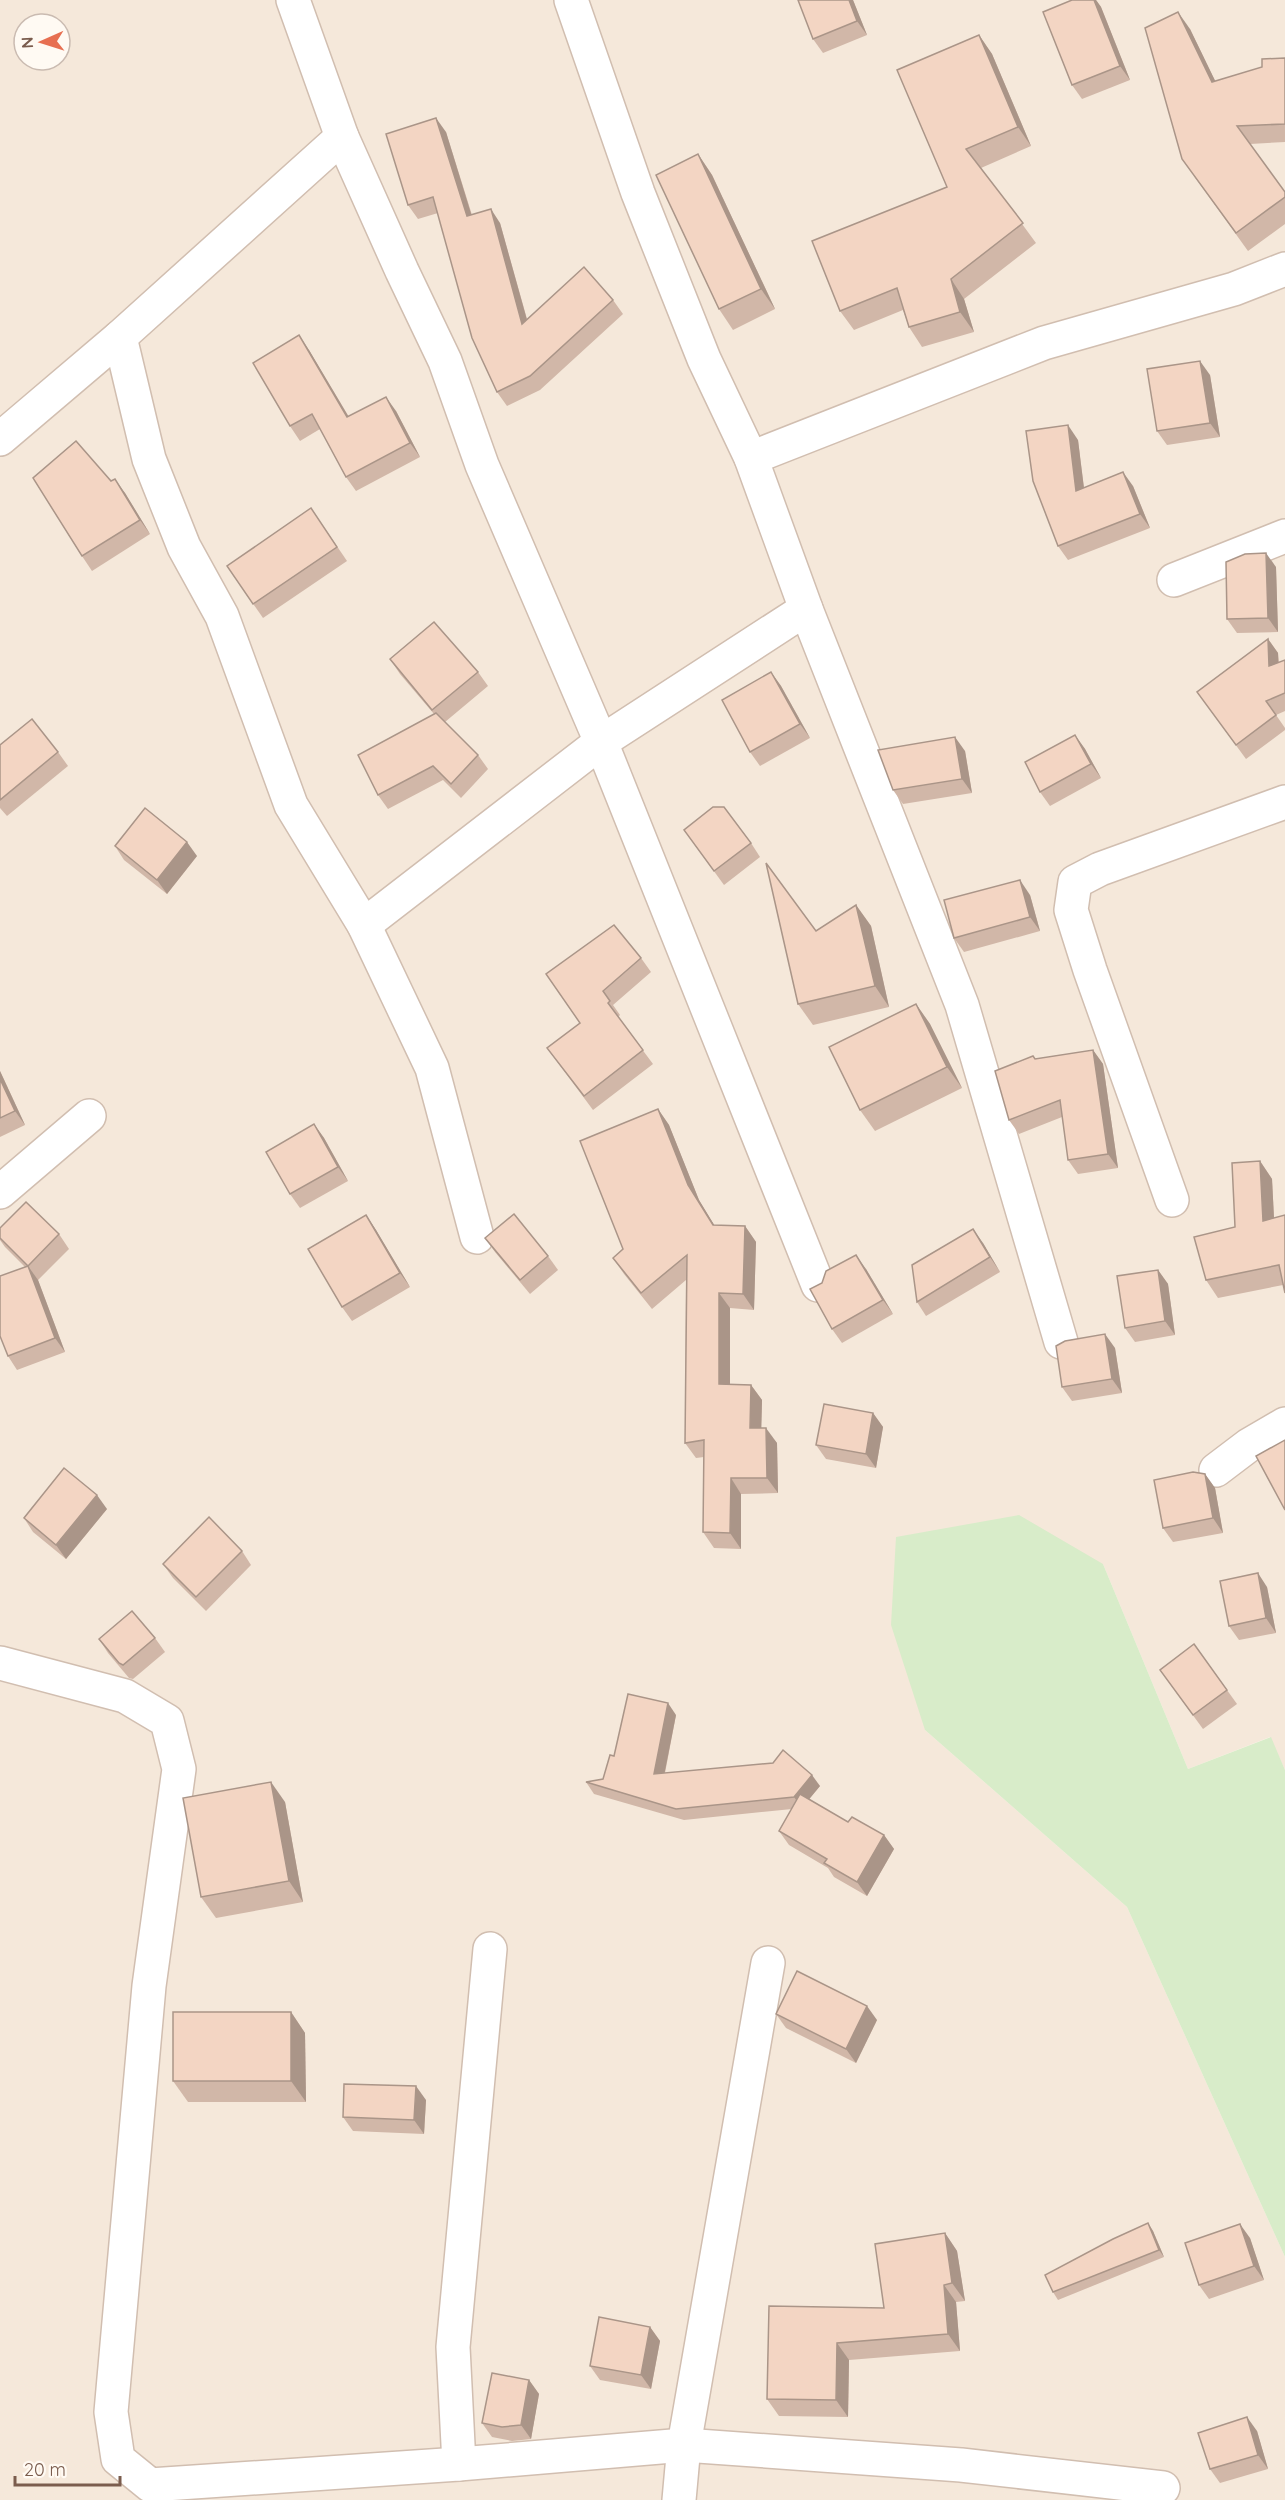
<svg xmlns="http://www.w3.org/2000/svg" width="1285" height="2500" viewBox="0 0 1285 2500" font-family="Quicksand,sans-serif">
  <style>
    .residential { fill: #f5e8da; fill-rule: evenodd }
    .green { fill: #d8ecc9 }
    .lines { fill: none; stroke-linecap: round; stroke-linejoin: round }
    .minor-casing { stroke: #d1beb0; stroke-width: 36 }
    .minor { stroke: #fff; stroke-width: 33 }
    .wall { fill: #d1b7a8 }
    .shaded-wall { fill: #aa9588 }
    .building { fill: #f3d5c3; stroke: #aa9588; stroke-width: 1.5 }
  </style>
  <rect width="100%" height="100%" fill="#fdf6ec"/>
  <path class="residential" d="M 0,0 L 1285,0 L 1285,1770 L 1270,1737 L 1188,1769 L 1103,1564 L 925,1730 L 1127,1907 L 1285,2257 L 1285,2500 L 0,2500 ZM 24,24 L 60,24 L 60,60 L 24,60 Z"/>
  <polygon class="green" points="1019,1515 1103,1564 1188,1769 1271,1737 1285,1770 1285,2257 1127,1907 925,1730 891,1625 896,1537"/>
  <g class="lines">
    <defs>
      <g id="minor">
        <polyline points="293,0 342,137 402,271 445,361 482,465 601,742 818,1285"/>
        <polyline points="571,0 638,193 704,359 751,458 806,609 962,1005 1061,1342"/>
        <polyline points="120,337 149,459 184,547 222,616 291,805 364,925 432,1068 477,1237"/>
        <polyline points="0,439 120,337 342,137"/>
        <polyline points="751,458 1044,343 1234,289 1285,269"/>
        <polyline points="1174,580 1285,536"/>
        <polyline points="364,925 601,742 806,609"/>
        <polyline points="0,1192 89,1116"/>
        <polyline points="1172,1200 1090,970 1071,910 1075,882 1100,869 1285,802"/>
        <polyline points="1216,1470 1249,1445 1285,1424"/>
        <polyline points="0,1663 125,1696 167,1721 179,1769 149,1986 111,2412 118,2459 150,2485 459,2464 684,2445 961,2465 1163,2488"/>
        <polyline points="459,2464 453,2347 490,1949"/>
        <polyline points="679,2500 684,2445 768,1963"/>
      </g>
    </defs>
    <use href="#minor" class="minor-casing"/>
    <use href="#minor" class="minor"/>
  </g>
  <g class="wall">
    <polygon points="853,0 867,35 823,53 813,39"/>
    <polygon points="1072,0 1096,0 1101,7 1130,80 1082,99 1072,85"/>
    <polygon points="1190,29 1215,81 1262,67 1285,58 1285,142 1250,144 1285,192 1285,224 1248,251 1194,176"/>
    <polygon points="979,35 992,54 1031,146 981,168 1036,243 964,299 974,332 922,347 909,327 903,310 854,330 840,311 947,187"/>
    <polygon points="446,132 472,215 500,223 527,319 613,300 623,314 540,390 507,406 497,392 438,213 418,219 408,205"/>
    <polygon points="698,154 712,175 775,309 733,330 719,309"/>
    <polygon points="309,350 349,417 396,411 420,457 356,491 346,477 320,429 300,441 290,426"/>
    <polygon points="1210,375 1220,437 1167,445 1157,431"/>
    <polygon points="1078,440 1084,488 1133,486 1150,528 1068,560 1058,546"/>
    <polygon points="111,481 125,493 150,534 92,571 82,556"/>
    <polygon points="311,508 347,561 263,618 227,566"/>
    <polygon points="1276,567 1278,632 1237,633 1227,619"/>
    <polygon points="1268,639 1278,653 1279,663 1285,660 1285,711 1276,715 1285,728 1285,730 1246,759 1197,692"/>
    <polygon points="390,659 478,672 488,686 445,722 478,755 488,769 461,798 443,780 388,809 378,795 434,714 400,674"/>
    <polygon points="771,672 781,686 810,738 760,766 750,752"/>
    <polygon points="1075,735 1085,749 1101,778 1050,806 1040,792"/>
    <polygon points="0,745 58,752 68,766 7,816 0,808"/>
    <polygon points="965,751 972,793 903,804 893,790"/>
    <polygon points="684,830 751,843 760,857 724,885"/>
    <polygon points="115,846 197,856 167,894 124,860"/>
    <polygon points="1030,895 1040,931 964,952 954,938"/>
    <polygon points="856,905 871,926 889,1007 813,1025 798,1004 816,931"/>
    <polygon points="641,958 651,972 613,1005 620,1015 618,1017 653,1064 593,1110 547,1048 580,1023 546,974"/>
    <polygon points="916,1004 930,1024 962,1088 875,1131 860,1110"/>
    <polygon points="1093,1050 1103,1064 1118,1168 1078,1174 1068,1160 1062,1117 1019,1134 1009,1120 1036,1059"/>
    <polygon points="0,1071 25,1125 0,1137"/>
    <polygon points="658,1109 669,1125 699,1200 714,1225 745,1226 756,1242 754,1310 730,1308 730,1384 751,1385 762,1400 761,1428 777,1443 778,1493 741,1494 741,1549 714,1548 703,1532 704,1457 696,1458 685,1443 686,1280 652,1309 624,1274 613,1258 623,1249"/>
    <polygon points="314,1124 324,1138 348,1181 300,1208 290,1194"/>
    <polygon points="1260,1161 1272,1179 1274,1218 1283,1285 1218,1298 1206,1280 1235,1227"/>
    <polygon points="366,1215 376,1230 410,1287 352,1321 342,1307"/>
    <polygon points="0,1228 59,1234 69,1249 38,1280 65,1352 17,1370 8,1356 25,1267 5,1247 0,1240"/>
    <polygon points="485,1238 548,1256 558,1270 530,1294 495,1252"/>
    <polygon points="983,1243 1000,1272 926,1316 917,1302"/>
    <polygon points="866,1269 893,1314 842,1343 832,1329 822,1283"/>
    <polygon points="1158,1270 1168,1284 1175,1335 1135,1342 1125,1328"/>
    <polygon points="1115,1348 1122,1393 1072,1401 1062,1387"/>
    <polygon points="873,1413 883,1427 876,1468 826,1459 816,1445"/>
    <polygon points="1205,1474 1215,1488 1223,1533 1173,1542 1163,1528"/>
    <polygon points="107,1509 66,1559 33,1532 24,1518"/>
    <polygon points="242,1551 251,1565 206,1611 173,1578 163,1564"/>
    <polygon points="1267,1587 1276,1633 1239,1640 1229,1626"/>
    <polygon points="155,1638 165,1652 133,1679 129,1678 108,1653 99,1639"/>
    <polygon points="1194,1644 1237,1704 1203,1729 1160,1670"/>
    <polygon points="676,1715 665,1773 773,1763 820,1786 809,1799 848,1822 884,1835 894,1849 867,1896 834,1877 828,1868 789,1845 779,1831 792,1809 684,1820 594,1794 586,1782 603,1779 614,1756"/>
    <polygon points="285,1802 303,1902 216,1918 201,1897"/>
    <polygon points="291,2012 305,2033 306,2102 188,2102 173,2081"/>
    <polygon points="776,2014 877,2020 856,2063 786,2028"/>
    <polygon points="426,2100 424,2134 353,2131 343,2117"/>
    <polygon points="1148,2223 1153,2231 1164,2257 1058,2300 1053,2292"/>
    <polygon points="945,2233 957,2251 965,2301 956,2302 960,2351 849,2360 848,2417 779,2416 767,2399 769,2306 884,2308"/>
    <polygon points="1250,2238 1264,2280 1209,2299 1199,2285"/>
    <polygon points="650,2327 660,2341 651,2389 600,2380 590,2366"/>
    <polygon points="529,2380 539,2394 531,2439 512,2441 492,2437 482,2423"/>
    <polygon points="1257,2431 1268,2469 1220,2483 1210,2469"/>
  </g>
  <g class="shaded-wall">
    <polygon points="849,0 853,0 867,35 857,21"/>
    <polygon points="1094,0 1096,0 1101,7 1130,80 1120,66"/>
    <polygon points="1178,12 1190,29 1224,99 1212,82"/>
    <polygon points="979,35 992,54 1031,146 1018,127"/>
    <polygon points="436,118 446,132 476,230 467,216"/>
    <polygon points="698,154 712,175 775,309 761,289"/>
    <polygon points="491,209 500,223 532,338 522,324"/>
    <polygon points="951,279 964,299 974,332 960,312"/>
    <polygon points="299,335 309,350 357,431 347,417"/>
    <polygon points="1200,361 1210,375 1220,437 1210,423"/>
    <polygon points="386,397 396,411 420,457 410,443"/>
    <polygon points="1068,425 1078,440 1086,505 1076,491"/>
    <polygon points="1123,472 1133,486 1150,528 1140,514"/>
    <polygon points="115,479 125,493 150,534 140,520"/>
    <polygon points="1266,553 1276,567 1278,632 1268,618"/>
    <polygon points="1268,639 1278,653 1279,680 1269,666"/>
    <polygon points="771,672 781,686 810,738 800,724"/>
    <polygon points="1075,735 1085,749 1101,778 1091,764"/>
    <polygon points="955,737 965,751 972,793 962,779"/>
    <polygon points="187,842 197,856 167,894 157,880"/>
    <polygon points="1020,880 1030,895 1040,931 1030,917"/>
    <polygon points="856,905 871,926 889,1007 875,986"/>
    <polygon points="916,1004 930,1024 962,1088 947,1067"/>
    <polygon points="1093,1050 1103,1064 1118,1168 1108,1154"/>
    <polygon points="0,1071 25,1125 15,1111 0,1079"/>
    <polygon points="658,1109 669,1125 699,1200 724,1241 713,1225 688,1185"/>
    <polygon points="314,1124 324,1138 348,1181 338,1167"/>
    <polygon points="1260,1161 1272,1179 1275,1238 1263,1221"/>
    <polygon points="366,1215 376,1230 410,1287 400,1273"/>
    <polygon points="745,1226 756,1242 754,1310 743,1294"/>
    <polygon points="973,1229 983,1243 1000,1272 990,1257"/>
    <polygon points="856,1255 866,1269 893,1314 883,1300"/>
    <polygon points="28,1266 38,1280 65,1352 55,1338"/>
    <polygon points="1158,1270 1168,1284 1175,1335 1165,1321"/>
    <polygon points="719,1293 730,1308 730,1399 719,1384"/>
    <polygon points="1105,1334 1115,1348 1122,1393 1112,1379"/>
    <polygon points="751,1385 762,1400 761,1443 750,1428"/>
    <polygon points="873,1413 883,1427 876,1468 866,1454"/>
    <polygon points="766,1428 777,1443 778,1493 767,1478"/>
    <polygon points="1205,1474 1215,1488 1223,1533 1213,1518"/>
    <polygon points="731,1478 741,1494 741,1549 730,1533"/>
    <polygon points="97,1495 107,1509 66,1559 56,1545"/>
    <polygon points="1258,1573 1267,1587 1276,1633 1266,1618"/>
    <polygon points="668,1703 676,1715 662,1786 654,1774"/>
    <polygon points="812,1775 820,1786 802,1808 794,1797"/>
    <polygon points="271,1782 285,1802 303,1902 289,1881"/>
    <polygon points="884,1835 894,1849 867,1896 857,1882"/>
    <polygon points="867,2006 877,2020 856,2063 846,2049"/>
    <polygon points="291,2012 305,2033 306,2102 291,2081"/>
    <polygon points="416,2086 426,2100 424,2134 414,2120"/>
    <polygon points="1148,2223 1153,2231 1164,2257 1159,2250"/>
    <polygon points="1240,2224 1250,2238 1264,2280 1254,2266"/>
    <polygon points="945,2233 957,2251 965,2301 952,2283"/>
    <polygon points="944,2285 956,2302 960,2351 948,2334"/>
    <polygon points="650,2327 660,2341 651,2389 641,2375"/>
    <polygon points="837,2343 849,2360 848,2417 836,2400"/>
    <polygon points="529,2380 539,2394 531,2439 521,2425"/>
    <polygon points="1247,2417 1257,2431 1268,2469 1258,2455"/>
  </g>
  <g class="building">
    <polygon points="798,0 849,0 857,21 813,39"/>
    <polygon points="1072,0 1094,0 1120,66 1072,85 1043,12"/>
    <polygon points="1178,12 1212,82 1262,67 1262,59 1285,58 1285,124 1237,126 1285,192 1285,197 1236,233 1182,159 1145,28"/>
    <polygon points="979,35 1018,127 966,149 1023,223 951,279 960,312 909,327 897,288 840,311 812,241 947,187 897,70"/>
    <polygon points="436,118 467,216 491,209 522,324 584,267 613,300 530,376 497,392 472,338 433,197 408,205 386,134"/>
    <polygon points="698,154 761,289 719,309 656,175"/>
    <polygon points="299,335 347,417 386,397 410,443 346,477 312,414 290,426 253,363"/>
    <polygon points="1200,361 1210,423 1157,431 1147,369"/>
    <polygon points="1068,425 1076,491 1123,472 1140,514 1058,546 1033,481 1026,431"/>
    <polygon points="76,441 111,481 115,479 140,520 82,556 33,478"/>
    <polygon points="311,508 337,547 253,604 227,566"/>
    <polygon points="1266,553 1268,618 1227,619 1226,562 1245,554"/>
    <polygon points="434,622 478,672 432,710 390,659"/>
    <polygon points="1268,639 1269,666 1285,660 1285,693 1266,701 1276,715 1236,745 1197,692"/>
    <polygon points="771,672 800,724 750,752 722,700"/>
    <polygon points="436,713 478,755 451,784 433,766 378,795 358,755"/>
    <polygon points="32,719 58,752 0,800 0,745"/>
    <polygon points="1075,735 1091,764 1040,792 1025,762"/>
    <polygon points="955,737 962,779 893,790 878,750"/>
    <polygon points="713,807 724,807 751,843 714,871 684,830"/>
    <polygon points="145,808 187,842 157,880 115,846"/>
    <polygon points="766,863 816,931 856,905 875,986 798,1004"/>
    <polygon points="1020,880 1030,917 954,938 944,900"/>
    <polygon points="614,925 641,958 603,991 610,1001 608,1003 643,1050 584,1096 547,1048 580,1023 546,974"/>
    <polygon points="916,1004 947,1067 860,1110 829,1047"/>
    <polygon points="1093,1050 1108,1154 1068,1160 1060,1100 1009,1120 995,1071 1033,1056 1035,1059"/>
    <polygon points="0,1079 15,1111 0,1118"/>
    <polygon points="658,1109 688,1185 713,1225 745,1226 743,1294 719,1293 719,1384 751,1385 750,1428 766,1428 767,1478 731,1478 730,1533 703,1532 704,1440 685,1443 687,1255 641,1293 613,1258 623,1249 580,1141"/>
    <polygon points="314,1124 338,1167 290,1194 266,1152"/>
    <polygon points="1260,1161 1263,1221 1285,1215 1285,1293 1279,1265 1206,1280 1194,1237 1235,1227 1232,1163"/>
    <polygon points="26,1202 59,1234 28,1266 0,1238 0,1228"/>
    <polygon points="514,1214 548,1256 520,1280 485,1238"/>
    <polygon points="366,1215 400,1273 342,1307 308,1249"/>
    <polygon points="973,1229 990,1257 917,1302 912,1265"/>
    <polygon points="856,1255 883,1300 832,1329 810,1289 822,1283 826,1271"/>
    <polygon points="28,1266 55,1338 8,1356 0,1336 0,1276"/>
    <polygon points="1158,1270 1165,1321 1125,1328 1117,1276"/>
    <polygon points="1105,1334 1112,1379 1062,1387 1056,1346 1065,1341"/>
    <polygon points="824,1404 873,1413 866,1454 816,1445"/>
    <polygon points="1285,1440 1285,1510 1256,1456"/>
    <polygon points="64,1468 97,1495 56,1545 24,1518"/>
    <polygon points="1193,1472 1205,1474 1213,1518 1163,1528 1154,1480"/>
    <polygon points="209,1517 242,1551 196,1597 163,1564"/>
    <polygon points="1258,1573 1266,1618 1229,1626 1220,1581"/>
    <polygon points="132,1611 155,1638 123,1665 119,1663 99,1639"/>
    <polygon points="1194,1644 1227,1690 1193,1715 1160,1670"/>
    <polygon points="628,1694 668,1703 654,1774 773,1763 783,1750 812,1775 794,1797 676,1809 586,1782 603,1779 610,1755 614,1756"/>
    <polygon points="271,1782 289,1881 201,1897 183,1798"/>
    <polygon points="800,1794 848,1822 852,1817 884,1835 857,1882 824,1863 827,1859 779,1831"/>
    <polygon points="797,1971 867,2006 846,2049 776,2014"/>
    <rect x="173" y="2012" width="118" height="69"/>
    <polygon points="344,2084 416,2086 414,2120 343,2117"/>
    <polygon points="1148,2223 1159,2250 1053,2292 1045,2275 1113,2239"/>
    <polygon points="1240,2224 1254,2266 1199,2285 1185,2243"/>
    <polygon points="945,2233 952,2283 944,2285 948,2334 837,2343 836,2400 767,2399 769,2306 884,2308 875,2244"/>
    <polygon points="599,2317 650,2327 641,2375 590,2366"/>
    <polygon points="492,2373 529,2380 521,2425 502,2427 482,2423"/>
    <polygon points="1247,2417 1258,2455 1210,2469 1198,2433"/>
  </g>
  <g transform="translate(42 42) rotate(267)"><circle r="28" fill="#fffaf3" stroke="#cabbb1" stroke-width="1.5"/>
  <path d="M0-4.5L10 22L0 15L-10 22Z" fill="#e76f51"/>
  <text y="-9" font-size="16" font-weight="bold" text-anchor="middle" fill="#7a5c4d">N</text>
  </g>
  <path d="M15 2476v9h105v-9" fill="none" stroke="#7a5c4d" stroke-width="3"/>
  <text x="24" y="2476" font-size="18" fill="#7a5c4d" stroke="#fffaf3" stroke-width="4.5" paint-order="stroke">20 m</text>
</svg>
